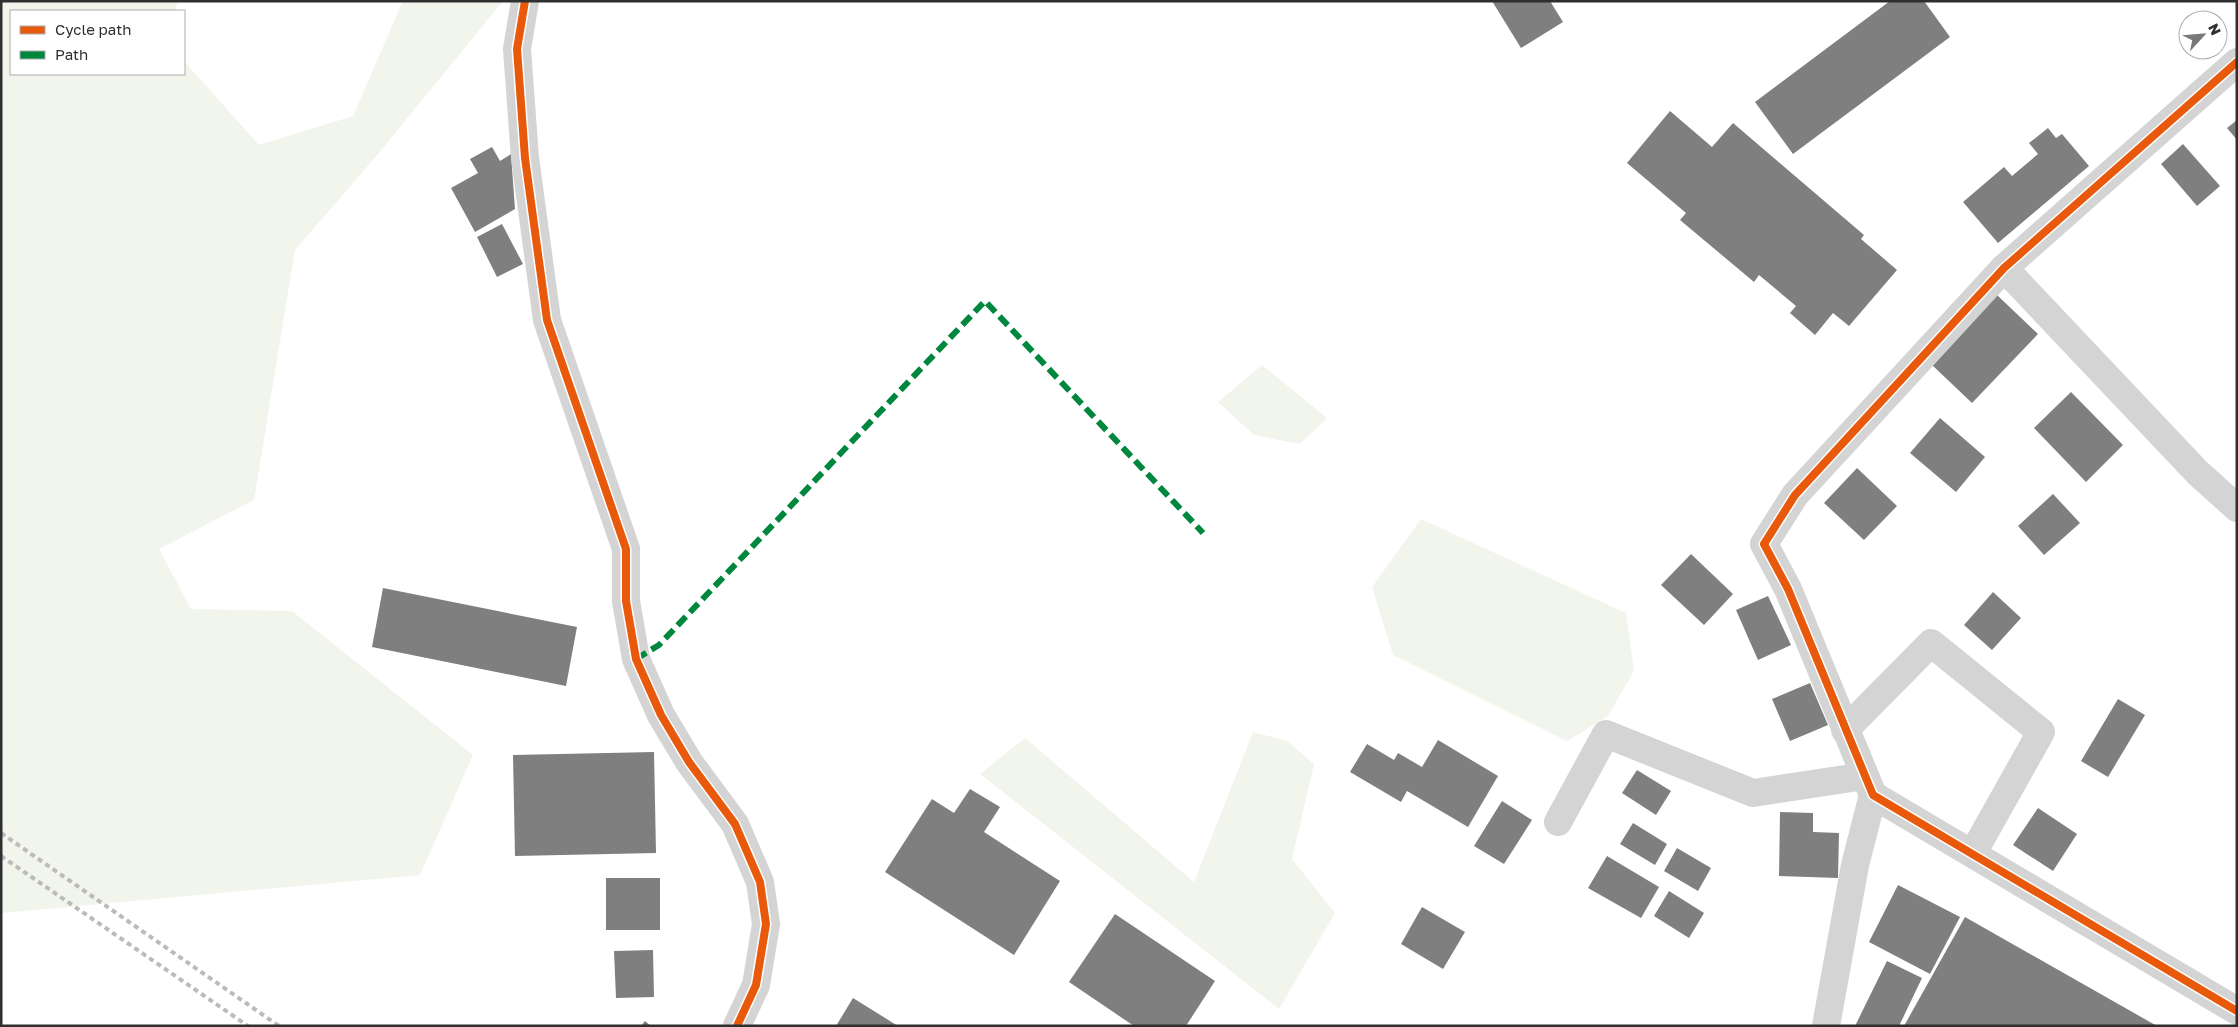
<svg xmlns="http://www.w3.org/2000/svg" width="2238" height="1027" viewBox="0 0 2238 1027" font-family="'Golos Text',sans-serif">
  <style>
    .green { fill: #f1f5ec }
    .building { fill: #7f7f7f }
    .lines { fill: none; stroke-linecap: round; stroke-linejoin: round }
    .minor { stroke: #d4d4d4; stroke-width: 28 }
    .rail { stroke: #bbb; stroke-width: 4; stroke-dasharray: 5 4; stroke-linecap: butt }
    .quiet { stroke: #00873e; stroke-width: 6; stroke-dasharray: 12 6; stroke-linecap: butt }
    .cycleway-casing { stroke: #fff; stroke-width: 11 }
    .cycleway { stroke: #e8590c; stroke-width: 8 }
  </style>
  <rect width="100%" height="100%" fill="#fff"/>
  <g class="green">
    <polygon points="1,1 178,1 175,11 11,11 11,74 184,74 184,61 259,145 353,116 403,1 503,1 378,154 295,250 254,500 159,549 191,609 292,611 473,755 420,875 1,913"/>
    <polygon points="1262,365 1327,418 1300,444 1254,435 1218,402"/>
    <polygon points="1421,519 1626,613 1634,671 1608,716 1567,741 1393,655 1372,587"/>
    <polygon points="1253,732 1287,741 1314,764 1292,859 1335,913 1279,1009 980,774 1025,738 1194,882"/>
  </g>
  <g class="building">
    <polygon points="1492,1 1550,1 1563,22 1521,48"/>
    <polygon points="1890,1 1924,1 1950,37 1793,154 1755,102"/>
    <polygon points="1670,111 1712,147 1733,123 1864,235 1861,239 1897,270 1849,326 1833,313 1815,335 1790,313 1796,306 1759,275 1754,282 1680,220 1686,213 1627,163"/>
    <polygon points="2237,120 2237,140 2227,128"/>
    <polygon points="2048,128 2056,138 2062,134 2089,166 1998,243 1963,202 2004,167 2012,176 2038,154 2029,143"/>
    <polygon points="2183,144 2220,186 2197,206 2161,164"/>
    <polygon points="492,147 500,161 511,154 515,209 475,232 451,188 478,173 470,159"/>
    <polygon points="502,224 523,264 497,277 477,237"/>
    <polygon points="1997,295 2038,334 1972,403 1931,364"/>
    <polygon points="2071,392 2123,445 2086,482 2034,428"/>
    <polygon points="1940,418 1985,457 1956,492 1910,453"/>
    <polygon points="1857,468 1897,506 1864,540 1824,503"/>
    <polygon points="2053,494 2080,523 2044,555 2018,526"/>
    <polygon points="1691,554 1733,594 1704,625 1661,585"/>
    <polygon points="383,588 577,627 566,686 372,647"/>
    <polygon points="1993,592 2021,618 1992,650 1964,625"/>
    <polygon points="1768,596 1791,645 1758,660 1736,610"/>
    <polygon points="1810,683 1828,725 1790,741 1772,699"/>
    <polygon points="2118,699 2145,715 2108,777 2081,761"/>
    <polygon points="1438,740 1498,776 1468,827 1407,791 1401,802 1350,772 1367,744 1394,760 1398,753 1422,767"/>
    <polygon points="654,752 656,853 515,856 513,755"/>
    <polygon points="1637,770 1671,791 1656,815 1622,793"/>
    <polygon points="970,789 1000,807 984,832 1060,881 1014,955 885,872 932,799 954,813"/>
    <polygon points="1502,801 1532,820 1504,864 1474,846"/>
    <polygon points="2038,808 2077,834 2053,871 2013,845"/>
    <polygon points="1780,812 1813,813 1813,832 1839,833 1838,878 1779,876"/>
    <polygon points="1633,823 1667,844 1655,865 1620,844"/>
    <polygon points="1677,848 1711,868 1698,891 1664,871"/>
    <polygon points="1607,856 1659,887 1641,918 1588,888"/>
    <rect x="606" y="878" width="54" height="52"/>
    <polygon points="1898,885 1960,917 1930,974 1869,942"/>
    <polygon points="1669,891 1704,913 1689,938 1654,916"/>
    <polygon points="1422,907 1465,932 1443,969 1401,944"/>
    <polygon points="1115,914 1215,981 1186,1026 1134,1026 1069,982"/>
    <polygon points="1965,917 2157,1026 1904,1026"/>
    <polygon points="653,950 654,997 616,998 614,951"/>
    <polygon points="1887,961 1922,978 1899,1026 1855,1026"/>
    <polygon points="853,998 898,1026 836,1026"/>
    <polygon points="645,1021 651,1026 641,1026"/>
  </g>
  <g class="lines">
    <g class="minor">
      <polyline points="525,1 517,49 525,158 547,320 626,549 626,601 636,659 661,715 689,762 735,824 760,882 766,924 756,985 737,1026"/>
      <polyline points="2237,62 2004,268 1795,495 1764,544 1788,589 1873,795 2237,1011"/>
      <polyline points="2004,268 2198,473 2237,508"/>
      <polyline points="1845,730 1931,643 2041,732 1973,853"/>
      <polyline points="1558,822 1606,734 1753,793 1865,776"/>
      <polyline points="1826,1026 1855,865 1873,795"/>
    </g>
    <g class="rail">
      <polyline points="1,833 279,1026"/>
      <polyline points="1,856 248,1026"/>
    </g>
    <polyline class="quiet" points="636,659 659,645 985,301 1203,533"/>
    <defs>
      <g id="cycleway">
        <polyline points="525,1 517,49 525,158 547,320 626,549 626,601 636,659 661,715 689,762 735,824 760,882 766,924 756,985 737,1026"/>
        <polyline points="2237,62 2004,268 1795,495 1764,544 1788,589 1873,795 2237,1011"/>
      </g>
    </defs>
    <use href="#cycleway" class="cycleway-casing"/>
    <use href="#cycleway" class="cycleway"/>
  </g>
  <rect width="2238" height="1027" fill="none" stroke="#2f2f2f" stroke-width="5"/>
  <rect x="10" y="10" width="175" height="65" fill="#ffffff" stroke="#acacac"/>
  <rect x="20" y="26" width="25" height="8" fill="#e8590c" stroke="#acacac"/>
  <text x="55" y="35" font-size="15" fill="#2f2f2f">Cycle path</text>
  <rect x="20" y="51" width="25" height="8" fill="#00873e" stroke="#acacac"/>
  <text x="55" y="60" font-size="15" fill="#2f2f2f">Path</text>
  <g transform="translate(2203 35) rotate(64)"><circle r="24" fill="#ffffff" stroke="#acacac"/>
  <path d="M0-4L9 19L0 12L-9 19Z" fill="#787878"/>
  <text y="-8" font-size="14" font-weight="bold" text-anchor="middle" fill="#2f2f2f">N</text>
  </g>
</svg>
